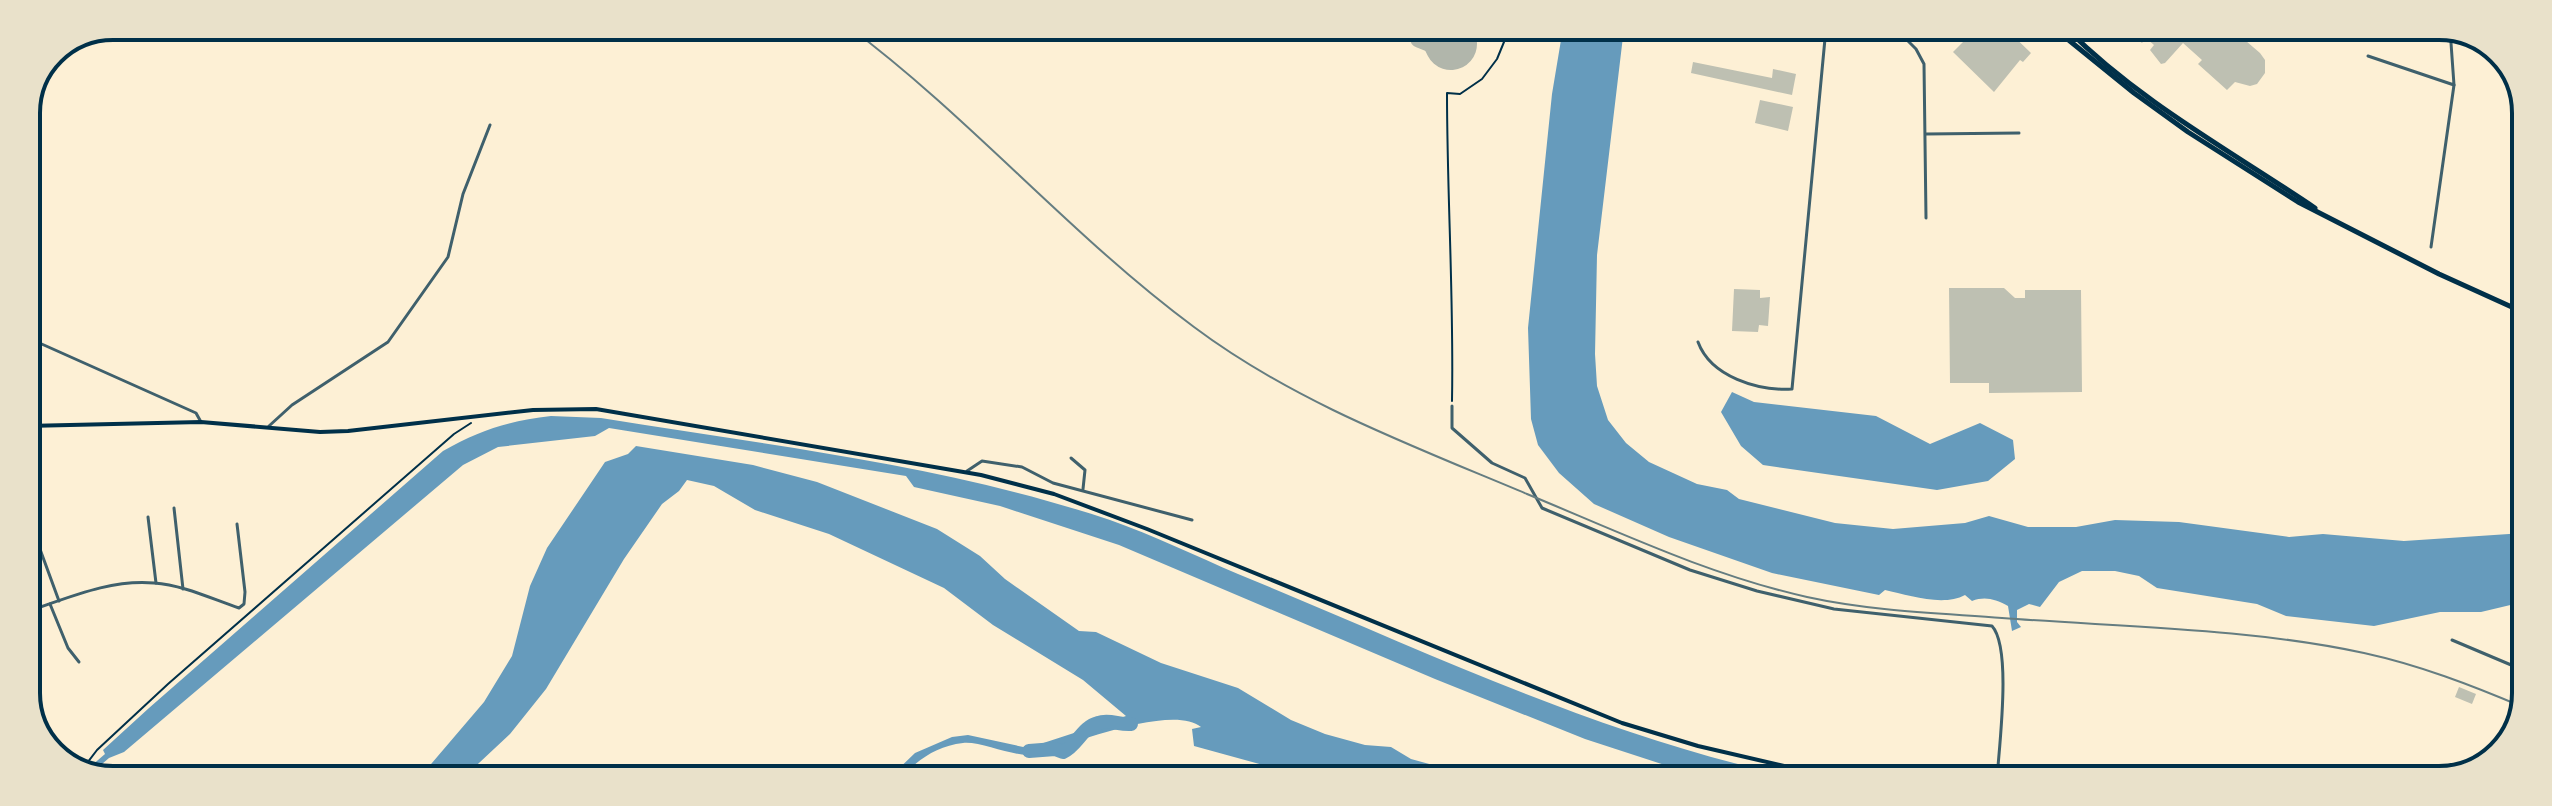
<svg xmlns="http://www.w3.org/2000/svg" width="2552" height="806" viewBox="0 0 2552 806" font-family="'Asap Condensed',sans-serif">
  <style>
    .water { fill: #669bbc }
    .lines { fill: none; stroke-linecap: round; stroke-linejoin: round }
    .river { stroke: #669bbc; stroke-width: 14 }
    .taxiway { stroke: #b1b6ab; stroke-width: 20 }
    .runway { stroke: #b1b6ab; stroke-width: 52 }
    .building { fill: #bec0b2 }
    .path { stroke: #003049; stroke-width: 2 }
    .minor { stroke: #3f606c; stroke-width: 3 }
    .secondary { stroke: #003049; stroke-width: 4 }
    .primary { stroke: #003049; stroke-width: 5 }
    .rail { stroke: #657d81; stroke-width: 2 }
    .rim { fill: none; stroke: #003049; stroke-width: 4 }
  </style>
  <rect width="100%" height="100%" fill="#fdf0d5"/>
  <g class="water">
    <path d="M 1563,28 L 1624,28 L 1597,255 L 1595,354 L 1597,386 L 1608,420 L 1626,443 L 1649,462 L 1697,484 L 1727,490 L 1739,499 L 1835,523 L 1893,529 L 1965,523 L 1989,516 L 2028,527 L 2076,527 L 2115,520 L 2179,522 L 2289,537 L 2323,534 L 2404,541 L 2524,533 L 2523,602 L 2481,612 L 2440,612 L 2374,626 L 2286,616 L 2257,604 L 2157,588 L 2139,576 L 2115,571 L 2082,571 L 2059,582 L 2040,607 L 2029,604 L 2017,610 L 2017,622 L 2021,627 L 2012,631 L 2008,606 C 1995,599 1985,596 1972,601 L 1965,595 C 1943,607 1908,595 1885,590 L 1879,595 L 1772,573 L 1669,537 L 1594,504 L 1559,473 L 1538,445 L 1531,419 L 1528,328 L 1552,94 Z"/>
    <polygon points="1732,392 1754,402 1876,416 1930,444 1980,423 2013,440 2015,459 1988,481 1937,490 1763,465 1741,446 1721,412"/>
    <path d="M 551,416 L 601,418 C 772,446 945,465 1110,520 C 1153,535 1196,556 1238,574 C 1424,650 1604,739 1803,779 L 1730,779 L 1677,769 L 1585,739 L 1435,679 L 1119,545 L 1000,506 L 914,487 L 906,476 L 609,428 L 595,436 L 498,447 L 463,465 L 124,752 L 109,758 L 88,776 L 83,773 L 105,754 L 103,750 L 149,708 L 443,451 C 480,430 509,421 551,416 Z"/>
    <path d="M 636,446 L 753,465 L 817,482 L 937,529 L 980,556 L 1005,579 L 1079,631 L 1096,632 L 1161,663 L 1238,688 L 1291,720 L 1325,734 L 1365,745 L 1391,747 L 1411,759 L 1484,779 L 1314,779 L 1194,746 L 1192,729 L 1201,727 C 1172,703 1070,745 1035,754 C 1017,759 982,741 963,743 C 936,746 918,760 900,778 L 889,778 L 915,753 L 952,737 L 968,735 L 1028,748 L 1126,716 L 1083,680 L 993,625 L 944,588 L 829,534 L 755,510 L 714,486 L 687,480 L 679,491 L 662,504 L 624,559 L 546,689 L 510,734 L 464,777 L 420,777 L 484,702 L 512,656 L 530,586 L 547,548 L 605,462 L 628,454 Z"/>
  </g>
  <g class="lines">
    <path class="river" d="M 1029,751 L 1055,749 L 1063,752 C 1077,746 1082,727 1098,723 C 1109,719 1119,725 1131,724"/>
    <polyline class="taxiway" points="1420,28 1420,38 1430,42 1439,39 1446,28"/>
    <polyline class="runway" points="1443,28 1451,44"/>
  </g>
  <g class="building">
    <polygon points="1753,28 1805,28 1803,40"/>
    <polygon points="1977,28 2005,28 2031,53 2023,62 2020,60 1994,92 1953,52"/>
    <polygon points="2126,29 2232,29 2260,53 2265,60 2265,73 2257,84 2250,86 2235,82 2227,90 2198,64 2202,60 2183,43 2165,63 2161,64 2150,50 2154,45 2146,38 2142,43"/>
    <polygon points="1693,62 1772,78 1773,69 1796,74 1792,95 1691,73"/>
    <polygon points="1760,100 1793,107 1788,131 1755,123"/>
    <polygon points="1949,288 2004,288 2015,298 2025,298 2025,290 2081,290 2082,392 1989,393 1989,383 1950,383"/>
    <polygon points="1734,289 1760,290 1760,298 1770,297 1768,326 1759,325 1758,332 1732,331"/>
    <polygon points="2459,687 2476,694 2472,704 2455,697"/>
  </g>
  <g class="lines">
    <g class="path">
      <path d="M 1452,401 C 1454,298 1447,196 1447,93 L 1460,94 L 1482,79 L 1497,59 L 1504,42 L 1500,28"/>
      <polyline points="81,771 97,750 168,684 454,434 471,423"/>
    </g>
    <g class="minor">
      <polyline points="1895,28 1916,49 1924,64 1926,218"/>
      <polyline points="2368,56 2454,85 2450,29"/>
      <polyline points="1926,134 2019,133"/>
      <polyline points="2431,247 2454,85"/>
      <polyline points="26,337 196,413 201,422"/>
      <path d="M 1698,342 C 1711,377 1758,391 1792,389 L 1826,28"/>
      <path d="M 1452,406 L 1452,428 L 1492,463 L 1525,478 L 1542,508 L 1690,570 L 1757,591 L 1834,609 L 1992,626 C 2012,648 1999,747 1997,779"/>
      <polyline points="269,426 292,405 388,342 448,257 463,194 490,125"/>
      <polyline points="1071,458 1085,470 1083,489"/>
      <polyline points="967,471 982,461 1022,467 1053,483 1192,520"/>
      <polyline points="174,508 183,589"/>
      <polyline points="26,511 59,601"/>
      <polyline points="148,517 156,583"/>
      <polyline points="50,604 68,648 79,662"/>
      <path d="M 26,612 C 68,598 110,579 154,583 C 183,585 212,599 239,608 L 244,604 L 245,592 L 237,524"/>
      <polyline points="2452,640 2523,670"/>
    </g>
    <polyline class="secondary" points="26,426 201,422 320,432 348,431 533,410 596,409 981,475 1054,494 1147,529 1622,723 1698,746 1840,779"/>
    <g class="primary">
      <polyline points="2055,29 2134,93 2188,132 2298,202 2439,274 2525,313"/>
      <path d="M 2067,29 C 2140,102 2231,151 2315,208"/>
    </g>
    <path class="rail" d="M 849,27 C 971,118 1071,236 1194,327 C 1294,402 1413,446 1527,494 C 1619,532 1709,575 1807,597 C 1871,611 1937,613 2002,618 C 2120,627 2249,628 2364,653 C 2419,665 2471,685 2523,707"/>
  </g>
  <path d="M0 0H2552V806H0ZM113 40H2439A73 73 0 0 1 2512 113V693A73 73 0 0 1 2439 766H113A73 73 0 0 1 40 693V113A73 73 0 0 1 113 40Z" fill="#e9e1ca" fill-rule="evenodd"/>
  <path class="rim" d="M113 40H2439A73 73 0 0 1 2512 113V693A73 73 0 0 1 2439 766H113A73 73 0 0 1 40 693V113A73 73 0 0 1 113 40Z"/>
</svg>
